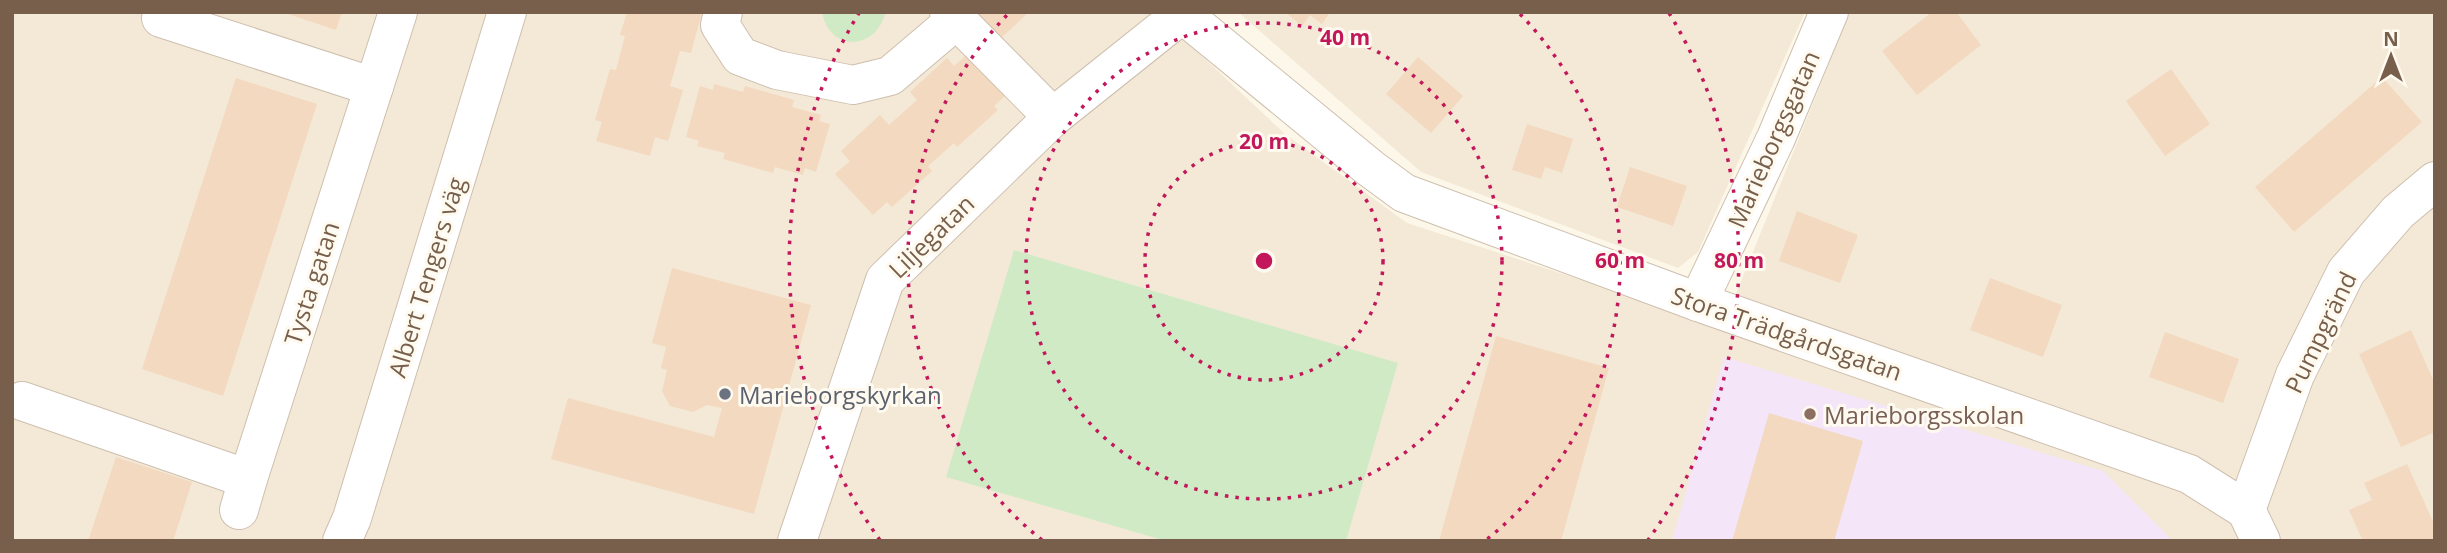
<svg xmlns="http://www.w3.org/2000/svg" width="2447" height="553" viewBox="0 0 2447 553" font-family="'Open Sans',sans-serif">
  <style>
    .residential { fill: #f4e9d7 }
    .education { fill: #f4e5f9 }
    .green { fill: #d1eac6 }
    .building { fill: #f2d9c0 }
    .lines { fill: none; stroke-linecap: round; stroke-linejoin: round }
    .minor-casing { stroke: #cebfae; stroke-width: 40 }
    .minor { stroke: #fff; stroke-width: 38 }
    .ring { fill: none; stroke: #c2185b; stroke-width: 3.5; stroke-dasharray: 3.5 7 }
    .worship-dot { fill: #6b7280; stroke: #fffaef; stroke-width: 2.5 }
    .education-dot { fill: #8d6e63; stroke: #fffaef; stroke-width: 2.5 }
    .labels { text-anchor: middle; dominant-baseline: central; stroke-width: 6; stroke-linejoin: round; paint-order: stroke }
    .street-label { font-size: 24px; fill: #775f4c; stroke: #fffaef }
    .worship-label { font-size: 24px; fill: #5b616d; stroke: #fffaef; text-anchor: start }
    .education-label { font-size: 24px; fill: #785e54; stroke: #fffaef; text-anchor: start }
    .centre { fill: #c2185b; stroke: #fffaef; stroke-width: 3.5 }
    .ring-label { font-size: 21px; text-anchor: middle; font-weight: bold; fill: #c2185b; stroke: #fffaef; stroke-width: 6; stroke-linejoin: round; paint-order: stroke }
  </style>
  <rect width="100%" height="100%" fill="#fcf7e8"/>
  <g class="residential">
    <polygon points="12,12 1155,12 1285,134 1407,223 1723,326 1850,12 2435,12 2435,541 12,541"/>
    <polygon points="1238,12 1805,12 1698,252 1678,268 1421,172"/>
  </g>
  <polygon class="education" points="1724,357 2103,471 2173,541 1672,541"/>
  <g class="green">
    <path d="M 822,12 L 885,12 L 885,14 C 875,51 829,52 822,12 Z"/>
    <polygon points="1014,250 1398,363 1346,541 1166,541 946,477"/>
  </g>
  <g class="building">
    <polygon points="282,12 342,12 336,30"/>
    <polygon points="627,12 702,12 691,53 680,51 670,86 683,90 668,141 655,137 650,156 596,141 602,122 595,120 610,69 616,70 625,36 620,35"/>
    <polygon points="982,12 1029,12 1000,39 978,16"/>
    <polygon points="1285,12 1330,12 1322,24 1310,15 1302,26"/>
    <polygon points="1932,12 1956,12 1981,45 1917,95 1882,51"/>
    <polygon points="970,52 1008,93 994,106 998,110 957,147 954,143 928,166 932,171 892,207 887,202 873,215 835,174 850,161 841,151 880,115 889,125 917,100 910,92 947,58 954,66"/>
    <polygon points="1418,57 1463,96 1431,133 1386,94"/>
    <polygon points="2171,69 2210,124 2165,156 2126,101"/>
    <polygon points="2382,77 2422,122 2294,232 2255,187"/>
    <polygon points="236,78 317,104 223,396 142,369"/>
    <polygon points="714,84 743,92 745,86 794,100 792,107 821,115 819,121 830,124 816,172 805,168 803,175 775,167 773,173 723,159 725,153 697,146 699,141 686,137 700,86 713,90"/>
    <polygon points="1527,124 1573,139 1562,173 1545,167 1541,179 1512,170"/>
    <polygon points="1630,167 1687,186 1673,226 1617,207"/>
    <polygon points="1797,211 1858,235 1840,283 1779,261"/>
    <polygon points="672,268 811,305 754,514 551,459 568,398 714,437 722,408 707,405 693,412 670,406 662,391 667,370 661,368 666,347 652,343"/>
    <polygon points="1990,278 2062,305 2043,357 1970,330"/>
    <polygon points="2411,330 2435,384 2435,432 2401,447 2359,354"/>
    <polygon points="2165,332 2239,359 2223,403 2149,377"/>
    <polygon points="1496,336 1609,368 1561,541 1439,541"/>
    <polygon points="1769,413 1863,441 1834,541 1732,541"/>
    <polygon points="116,457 192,482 173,541 88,541"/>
    <polygon points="2407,464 2435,526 2435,541 2363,541 2349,510 2372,500 2364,483"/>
  </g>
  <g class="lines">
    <defs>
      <g id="minor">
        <polyline points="723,12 720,25 740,56 777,70 853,85 890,76 956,20"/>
        <polyline points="949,12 1053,117"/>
        <polyline points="1180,12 1370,168 1404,193 1698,302 2189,474 2246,510 2261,541"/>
        <polyline points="161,18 374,87"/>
        <polyline points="1698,302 1776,138 1829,12"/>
        <polyline points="22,401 248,479 398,12"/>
        <polyline points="239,510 248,479"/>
        <polyline points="2246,510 2295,375 2346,272 2398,212 2435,181"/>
        <polyline points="342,541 352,518 507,12"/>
        <polyline points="797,541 885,280 1053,117 1182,14"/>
      </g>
    </defs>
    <use href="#minor" class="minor-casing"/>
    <use href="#minor" class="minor"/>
  </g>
  <g class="ring">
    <circle cx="1264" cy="261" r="119"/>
    <circle cx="1264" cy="261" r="238"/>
    <path d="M1042 540A356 356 0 0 1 1008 14M1520 14A356 356 0 0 1 1486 540"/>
    <path d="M880 540A475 475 0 0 1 859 13M1669 13A475 475 0 0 1 1648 540"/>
  </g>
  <circle class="worship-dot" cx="725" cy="394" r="7"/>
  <circle class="education-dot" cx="1810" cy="414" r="7"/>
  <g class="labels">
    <g class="street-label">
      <text transform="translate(1773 139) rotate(-66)">Marieborgsgatan</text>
      <text transform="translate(931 236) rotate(-44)">Liljegatan</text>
      <text transform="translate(426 277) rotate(-73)">Albert Tengers väg</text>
      <text transform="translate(311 283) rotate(-72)">Tysta gatan</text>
      <text transform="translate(2320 332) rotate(-64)">Pumpgränd</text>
      <text transform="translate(1787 333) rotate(19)">Stora Trädgårdsgatan</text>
    </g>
    <g class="worship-label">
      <text x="739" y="394">Marieborgskyrkan</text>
    </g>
    <g class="education-label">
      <text x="1824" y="414">Marieborgsskolan</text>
    </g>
  </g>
  <circle cx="1264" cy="261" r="10" class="centre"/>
  <g class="ring-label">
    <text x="1345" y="45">40 m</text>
    <text x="1264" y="149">20 m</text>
    <text x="1620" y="268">60 m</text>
    <text x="1739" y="268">80 m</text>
  </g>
  <rect width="2447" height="553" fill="none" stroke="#775f4c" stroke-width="28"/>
  <g transform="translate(2391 56)" stroke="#fffaef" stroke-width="5" paint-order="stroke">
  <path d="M0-5L12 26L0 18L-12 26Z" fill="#775f4c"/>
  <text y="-10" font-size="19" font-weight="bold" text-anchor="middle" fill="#775f4c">N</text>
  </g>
</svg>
